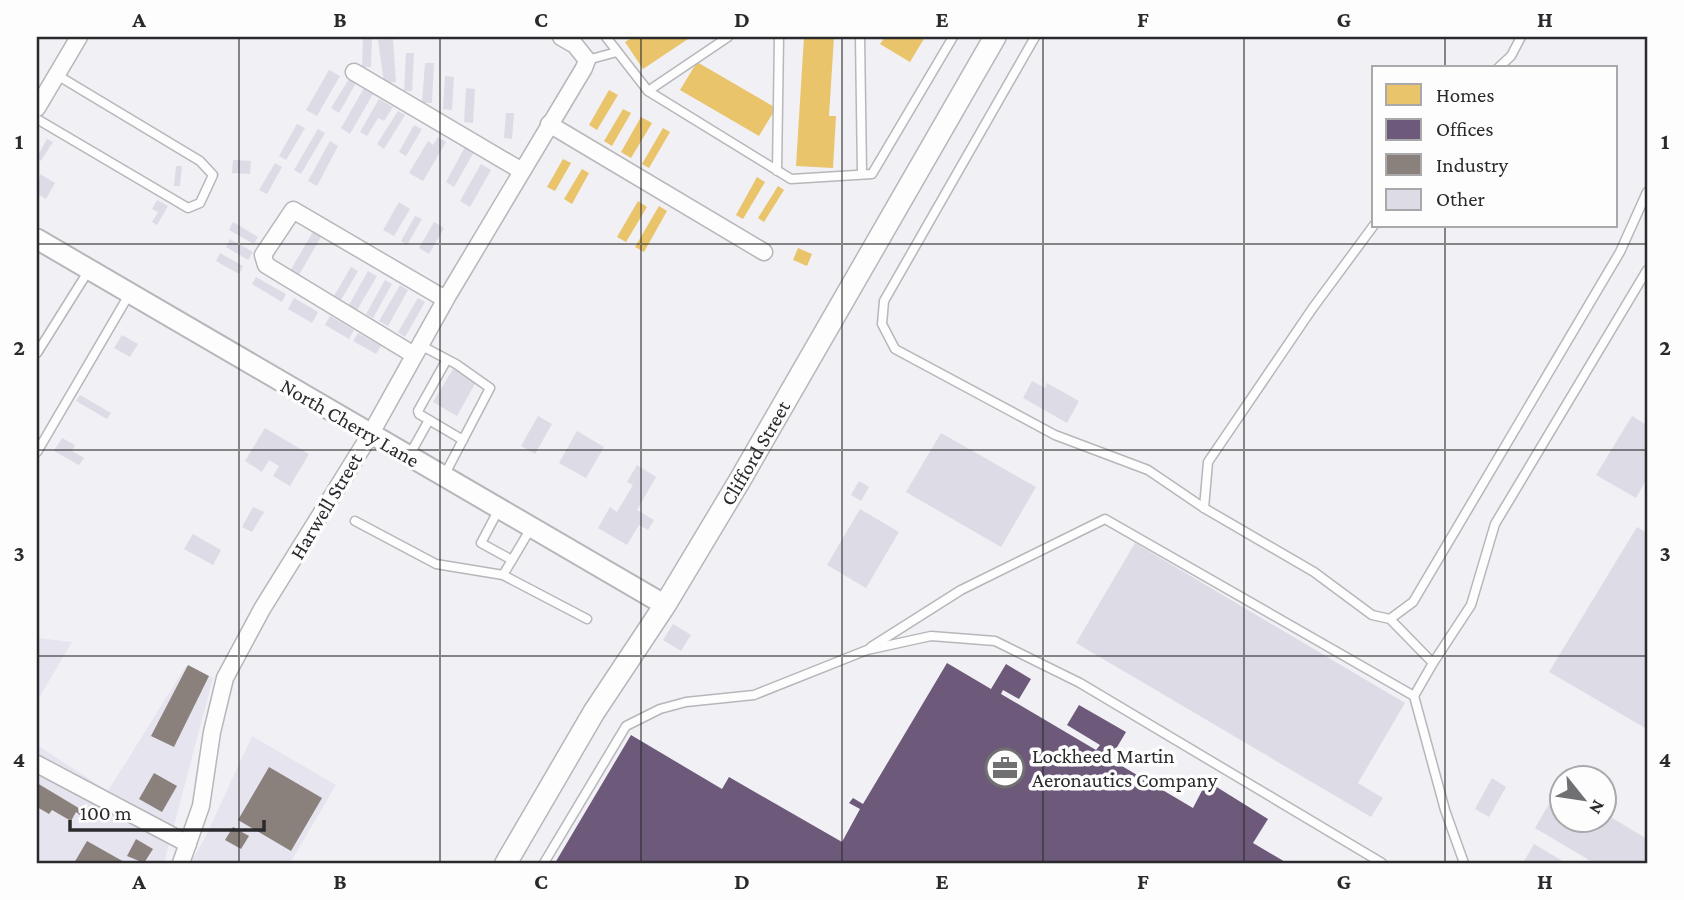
<svg xmlns="http://www.w3.org/2000/svg" width="1684" height="900" viewBox="0 0 1684 900" font-family="'Crimson Pro',serif">
  <style>
    .built { fill: #e6e4ee }
    .homes { fill: #e9c46a }
    .offices { fill: #6d597a }
    .industry { fill: #8a817c }
    .building { fill: #dddbe6 }
    .lines { fill: none; stroke-linecap: round; stroke-linejoin: round }
    .service-casing { stroke: #b7b6ba; stroke-width: 11 }
    .minor-casing { stroke: #b7b6ba; stroke-width: 19 }
    .tertiary-casing { stroke: #b7b6ba; stroke-width: 23 }
    .secondary-casing { stroke: #b7b6ba; stroke-width: 24 }
    .service { stroke: #fdfdfd; stroke-width: 8 }
    .minor { stroke: #fdfdfd; stroke-width: 16 }
    .tertiary { stroke: #fdfdfd; stroke-width: 19 }
    .secondary { stroke: #fdfdfd; stroke-width: 21 }
    .grid { fill: none; stroke: #2a292c; stroke-width: 2; stroke-opacity: 0.55 }
    .labels { text-anchor: middle; dominant-baseline: central; stroke-width: 7; stroke-linejoin: round; paint-order: stroke }
    .street-label { font-size: 21px; fill: #2a292c; stroke: #fdfdfe }
    .poi-label { font-size: 21px; fill: #2a292c; stroke: #fdfdfe; text-anchor: start }
    .neatline { fill: none; stroke: #2a292c; stroke-width: 2.5 }
    .grid-label { font-size: 23px; text-anchor: middle; font-weight: bold; fill: #2a292c }
  </style>
  <rect width="100%" height="100%" fill="#f1f0f4"/>
  <g class="built">
    <polygon points="37,638 72,642 37,701"/>
    <polygon points="186,666 213,678 164,863 37,863 37,745 108,791"/>
    <polygon points="252,736 336,785 290,863 190,863 205,838"/>
  </g>
  <g class="homes">
    <polygon points="633,37 691,37 643,69 625,42"/>
    <polygon points="804,37 834,37 829,116 836,116 833,168 796,166"/>
    <polygon points="885,37 925,37 910,62 880,44"/>
    <polygon points="697,62 776,108 759,136 680,90"/>
    <polygon points="609,90 618,95 597,130 589,125"/>
    <polygon points="623,109 631,113 612,146 604,141"/>
    <polygon points="641,117 652,123 631,158 621,152"/>
    <polygon points="663,128 670,132 649,168 642,164"/>
    <polygon points="563,159 571,163 555,191 547,187"/>
    <polygon points="582,169 589,173 572,204 564,199"/>
    <polygon points="757,177 765,182 743,219 736,215"/>
    <polygon points="778,186 784,190 764,222 758,218"/>
    <polygon points="638,201 647,207 626,242 617,237"/>
    <polygon points="659,206 667,211 644,252 635,247"/>
    <polygon points="798,248 812,254 807,266 793,260"/>
  </g>
  <polygon class="offices" points="947,663 991,689 1006,664 1031,679 1019,699 1003,690 1001,694 1096,750 1100,745 1067,725 1079,705 1126,732 1110,759 1193,808 1207,781 1268,819 1253,843 1287,863 555,863 631,735 722,789 729,777 842,842 860,809 849,803 853,798 863,804"/>
  <g class="industry">
    <polygon points="188,665 209,676 174,747 151,736"/>
    <polygon points="269,767 322,798 291,851 238,820"/>
    <polygon points="154,773 177,786 162,812 139,799"/>
    <polygon points="37,783 82,810 80,815 76,812 71,821 52,810 49,814 37,807"/>
    <polygon points="233,827 249,836 241,849 225,840"/>
    <polygon points="136,839 153,849 144,863 127,856"/>
    <polygon points="87,841 126,863 74,863"/>
  </g>
  <g class="building">
    <polygon points="363,37 372,37 371,67 362,67"/>
    <polygon points="393,39 396,82 384,83 378,40"/>
    <polygon points="406,53 414,53 412,91 404,91"/>
    <polygon points="425,63 434,63 432,103 422,103"/>
    <polygon points="329,70 340,76 317,116 306,110"/>
    <polygon points="445,76 454,77 452,110 443,109"/>
    <polygon points="349,79 356,83 339,113 331,108"/>
    <polygon points="364,88 373,94 350,134 341,128"/>
    <polygon points="466,88 475,89 473,123 464,122"/>
    <polygon points="379,99 393,107 384,121 378,118 367,136 360,132"/>
    <polygon points="398,111 405,115 384,149 377,144"/>
    <polygon points="506,113 514,113 512,139 504,138"/>
    <polygon points="297,124 305,128 286,160 279,156"/>
    <polygon points="414,125 422,129 406,156 399,152"/>
    <polygon points="318,129 325,133 301,174 294,170"/>
    <polygon points="438,137 446,142 423,181 409,173 428,141 433,145"/>
    <polygon points="47,139 53,142 41,161 37,157"/>
    <polygon points="330,141 338,146 317,186 308,181"/>
    <polygon points="465,147 474,152 454,187 446,182"/>
    <polygon points="233,160 251,161 250,174 232,173"/>
    <polygon points="275,163 282,167 267,194 259,190"/>
    <polygon points="481,164 491,170 470,207 460,201"/>
    <polygon points="176,166 182,166 180,186 174,186"/>
    <polygon points="40,174 55,183 46,199 37,194"/>
    <polygon points="157,200 168,206 157,225 152,222 158,212 152,209"/>
    <polygon points="399,202 410,209 394,236 383,230"/>
    <polygon points="415,216 422,219 407,245 401,241"/>
    <polygon points="233,222 258,237 254,244 229,230"/>
    <polygon points="434,222 444,228 429,254 419,248"/>
    <polygon points="314,230 322,235 299,275 290,271"/>
    <polygon points="230,239 253,252 248,260 226,247"/>
    <polygon points="220,253 243,266 239,274 216,261"/>
    <polygon points="351,267 358,271 341,300 334,296"/>
    <polygon points="368,271 377,276 357,310 349,305"/>
    <polygon points="256,277 286,294 282,302 252,284"/>
    <polygon points="385,280 392,284 373,318 366,314"/>
    <polygon points="400,285 408,290 388,326 379,321"/>
    <polygon points="294,298 318,312 312,323 288,309"/>
    <polygon points="418,298 425,302 405,337 398,332"/>
    <polygon points="330,316 354,330 349,339 325,325"/>
    <polygon points="358,333 381,346 376,354 353,341"/>
    <polygon points="122,335 138,344 130,357 114,348"/>
    <polygon points="453,369 476,382 457,416 433,402"/>
    <polygon points="1032,381 1045,388 1047,383 1079,401 1067,423 1023,398"/>
    <polygon points="80,395 111,413 107,419 76,401"/>
    <polygon points="538,416 552,424 535,454 521,446"/>
    <polygon points="1632,416 1647,425 1647,478 1636,498 1596,475"/>
    <polygon points="265,428 309,454 290,486 273,476 279,466 269,460 262,472 245,461"/>
    <polygon points="577,431 604,447 586,478 559,463"/>
    <polygon points="941,433 1036,487 1001,547 906,492"/>
    <polygon points="62,438 75,445 72,451 84,458 79,465 54,451"/>
    <polygon points="637,465 656,477 637,510 654,520 648,530 639,525 627,545 598,528 610,507 617,512 633,485 627,482"/>
    <polygon points="859,481 869,487 861,501 851,495"/>
    <polygon points="253,507 264,512 252,532 242,527"/>
    <polygon points="860,509 899,532 866,588 827,565"/>
    <polygon points="1637,527 1647,533 1647,729 1549,672"/>
    <polygon points="193,534 221,550 213,565 184,549"/>
    <polygon points="1135,543 1405,703 1358,783 1383,798 1371,817 1076,643"/>
    <polygon points="673,624 691,635 681,651 663,640"/>
    <polygon points="1492,778 1506,787 1489,817 1475,809"/>
    <polygon points="1559,787 1562,820 1604,820 1604,813 1647,839 1647,863 1594,863 1535,828"/>
    <polygon points="1534,844 1566,863 1523,863"/>
  </g>
  <g class="lines">
    <defs>
      <g id="service">
        <polyline points="606,37 648,91 791,179 872,174 953,37"/>
        <polyline points="860,37 862,174"/>
        <polyline points="1035,37 884,301 882,324 895,349 1055,435 1148,470 1204,508 1314,572 1372,615 1390,619 1413,602 1620,252 1647,192"/>
        <polyline points="587,60 617,52"/>
        <polyline points="1498,68 1511,56 1521,37"/>
        <polyline points="648,91 728,37"/>
        <polyline points="37,119 188,208 200,203 213,175 200,161 57,75"/>
        <polyline points="777,171 779,37"/>
        <polyline points="420,345 456,364 490,388 444,476"/>
        <polyline points="37,353 89,270"/>
        <polyline points="446,361 418,411 419,414 463,440"/>
        <polyline points="37,452 130,293"/>
        <polyline points="410,454 429,420"/>
        <polyline points="1204,508 1208,462 1312,309 1374,225"/>
        <polyline points="499,509 481,543 512,560 531,528"/>
        <polyline points="355,521 436,564 503,575"/>
        <polyline points="512,560 503,575 587,619"/>
        <polyline points="871,647 961,590 1105,519 1414,696 1433,663 1390,619"/>
        <polyline points="1433,663 1471,605 1495,524 1647,270"/>
        <polyline points="1414,696 1445,810 1464,863"/>
        <polyline points="544,863 626,726 660,709 686,702 754,695 867,650 931,636 995,641 1080,683 1382,863"/>
      </g>
      <g id="minor">
        <polyline points="354,72 522,171"/>
        <polyline points="37,108 79,37"/>
        <polyline points="549,124 764,252"/>
        <polyline points="414,355 266,265 263,255 293,210 445,299"/>
        <polyline points="37,764 188,844"/>
        <polyline points="181,863 201,806 212,732 225,678 262,609 370,435 447,297 584,68 587,60 575,45 561,37"/>
      </g>
      <polyline id="tertiary" points="37,239 665,605"/>
      <g id="secondary">
        <path id="s1" d="M 506,863 L 594,712 L 665,605 L 740,480 L 995,37"/>
      </g>
    </defs>
    <use href="#service" class="service-casing"/>
    <use href="#minor" class="minor-casing"/>
    <use href="#tertiary" class="tertiary-casing"/>
    <use href="#secondary" class="secondary-casing"/>
    <use href="#service" class="service"/>
    <use href="#minor" class="minor"/>
    <use href="#tertiary" class="tertiary"/>
    <use href="#secondary" class="secondary"/>
  </g>
  <path class="grid" d="M 239,37 L 239,863M 440,37 L 440,863M 641,37 L 641,863M 842,37 L 842,863M 1043,37 L 1043,863M 1244,37 L 1244,863M 1445,37 L 1445,68M 1445,226 L 1445,863M 37,244 L 1647,244M 37,450 L 1647,450M 37,656 L 1647,656"/>
  <defs>
    <symbol id="office-ring" viewBox="-11 -11 22 22"><circle r="9.5" fill="#fdfdfe" stroke="#706f72" stroke-width="1.5"/><path d="M-6-3h4V-5.5h4V-3h4V5H-6ZM-1-4.5V-3h2v-1.5ZM-6 0V1H6V0Z" fill="#706f72"/></symbol>
  </defs>
  <g fill-rule="evenodd">
    <use href="#office-ring" x="983" y="746" width="44" height="44"/>
  </g>
  <g class="labels">
    <g class="street-label">
      <text transform="translate(350 423) rotate(30)">North Cherry Lane</text>
      <text stroke="none"><textPath href="#s1" startOffset="480">Clifford Street</textPath></text>
      <text transform="translate(326 506) rotate(-59)">Harwell Street</text>
    </g>
    <g class="poi-label">
      <text x="1032" y="756">Lockheed Martin<tspan x="1032" dy="24">Aeronautics Company</tspan></text>
    </g>
  </g>
  <rect width="1684" height="900" fill="none" stroke="#fdfdfe" stroke-width="77"/>
  <rect x="1372" y="66" width="245" height="161" fill="#fdfdfe" stroke="#a9a8aa" stroke-width="2"/>
  <rect x="1386" y="84" width="35" height="21" fill="#e9c46a" stroke="#a9a8aa" stroke-width="2"/>
  <text x="1436" y="102" font-size="21" fill="#2a292c">Homes</text>
  <rect x="1386" y="119" width="35" height="21" fill="#6d597a" stroke="#a9a8aa" stroke-width="2"/>
  <text x="1436" y="136" font-size="21" fill="#2a292c">Offices</text>
  <rect x="1386" y="154" width="35" height="21" fill="#8a817c" stroke="#a9a8aa" stroke-width="2"/>
  <text x="1436" y="172" font-size="21" fill="#2a292c">Industry</text>
  <rect x="1386" y="189" width="35" height="21" fill="#dddbe6" stroke="#a9a8aa" stroke-width="2"/>
  <text x="1436" y="206" font-size="21" fill="#2a292c">Other</text>
  <g transform="translate(1583 799) rotate(120)"><circle r="33" fill="#fdfdfe" stroke="#a9a8aa" stroke-width="2"/>
  <path d="M0-5L12 26L0 18L-12 26Z" fill="#706f72"/>
  <text y="-10" font-size="19" font-weight="bold" text-anchor="middle" fill="#2a292c">N</text>
  </g>
  <path d="M70 820v10h194v-10" fill="none" stroke="#2a292c" stroke-width="3.5"/>
  <text x="80" y="820" font-size="21" fill="#2a292c" stroke="#fdfdfe" stroke-width="5" paint-order="stroke">100 m</text>
  <rect x="38" y="38" width="1608" height="824" class="neatline"/>
  <g class="grid-label">
    <text x="139" y="27">A</text>
    <text x="340" y="27">B</text>
    <text x="541" y="27">C</text>
    <text x="742" y="27">D</text>
    <text x="942" y="27">E</text>
    <text x="1143" y="27">F</text>
    <text x="1344" y="27">G</text>
    <text x="1545" y="27">H</text>
    <text x="19" y="149">1</text>
    <text x="1665" y="149">1</text>
    <text x="19" y="355">2</text>
    <text x="1665" y="355">2</text>
    <text x="19" y="561">3</text>
    <text x="1665" y="561">3</text>
    <text x="19" y="767">4</text>
    <text x="1665" y="767">4</text>
    <text x="139" y="889">A</text>
    <text x="340" y="889">B</text>
    <text x="541" y="889">C</text>
    <text x="742" y="889">D</text>
    <text x="942" y="889">E</text>
    <text x="1143" y="889">F</text>
    <text x="1344" y="889">G</text>
    <text x="1545" y="889">H</text>
  </g>
</svg>
